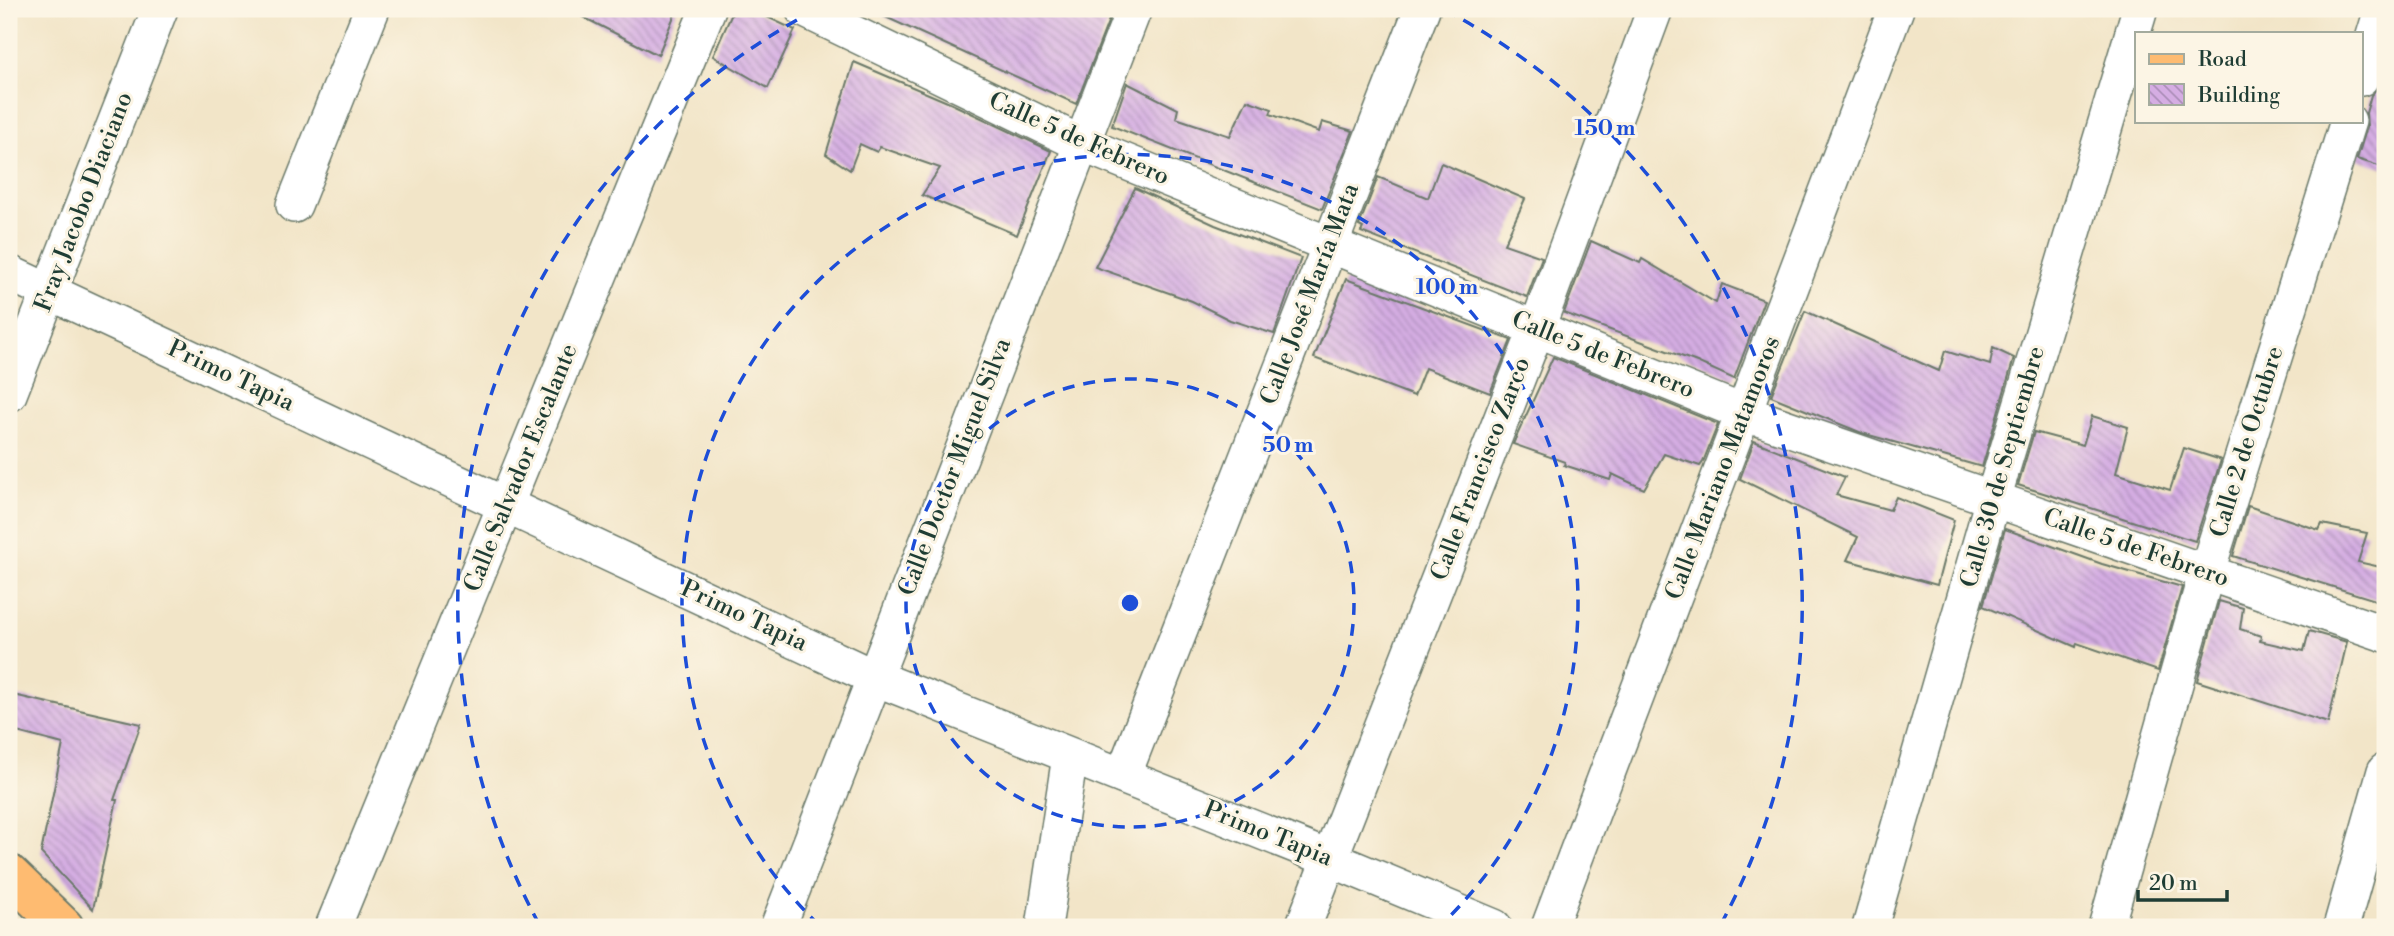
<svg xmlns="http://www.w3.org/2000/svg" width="2394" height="936" viewBox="0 0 2394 936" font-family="'Libre Bodoni',serif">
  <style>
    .building { fill: url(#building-back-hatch) }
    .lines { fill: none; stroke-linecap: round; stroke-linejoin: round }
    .street-casing { stroke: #697868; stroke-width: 38 }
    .primary-casing { stroke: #697868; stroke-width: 42 }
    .street { stroke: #fff; stroke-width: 35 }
    .primary { stroke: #febb71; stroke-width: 38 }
    .ring { fill: none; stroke: #1d4ed8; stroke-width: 3.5; stroke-dasharray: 12 9 }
    .labels { text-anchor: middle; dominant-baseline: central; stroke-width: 6; stroke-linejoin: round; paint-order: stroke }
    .street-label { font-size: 24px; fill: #1f3d34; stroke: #fcf5e5 }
    .centre { fill: #1d4ed8; stroke: #fcf5e5; stroke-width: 3.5 }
    .ring-label { font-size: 21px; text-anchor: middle; font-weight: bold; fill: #1d4ed8; stroke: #fcf5e5; stroke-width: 6; stroke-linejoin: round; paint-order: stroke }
  </style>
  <defs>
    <pattern id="building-back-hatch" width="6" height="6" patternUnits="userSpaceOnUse" patternTransform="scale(1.75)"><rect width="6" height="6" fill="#d5ade3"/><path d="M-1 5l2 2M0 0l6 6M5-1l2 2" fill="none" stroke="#ac8eb9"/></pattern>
  </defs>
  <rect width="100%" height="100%" fill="#fcf5e5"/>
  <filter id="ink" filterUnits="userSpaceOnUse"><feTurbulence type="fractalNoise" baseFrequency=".0143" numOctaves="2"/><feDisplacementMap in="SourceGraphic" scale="14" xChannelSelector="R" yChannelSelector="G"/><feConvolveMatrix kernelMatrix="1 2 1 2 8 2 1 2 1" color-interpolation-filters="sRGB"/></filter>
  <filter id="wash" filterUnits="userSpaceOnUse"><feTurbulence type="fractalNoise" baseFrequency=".00686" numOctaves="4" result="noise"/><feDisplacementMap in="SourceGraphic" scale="28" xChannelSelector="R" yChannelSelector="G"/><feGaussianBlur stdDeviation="1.57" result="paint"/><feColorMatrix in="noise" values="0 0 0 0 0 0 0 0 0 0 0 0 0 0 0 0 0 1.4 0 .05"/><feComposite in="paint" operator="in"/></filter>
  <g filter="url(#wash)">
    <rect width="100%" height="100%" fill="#f2e5c8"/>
    <g id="blocks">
      <g class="building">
        <polygon points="567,9 677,9 658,55"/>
        <polygon points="734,9 750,9 795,30 768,88 713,56"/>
        <polygon points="868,9 1113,9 1076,104"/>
        <polygon points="854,62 952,104 1051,151 1017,235 922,195 940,168 880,147 877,152 860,144 850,170 826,154"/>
        <polygon points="2385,70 2385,168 2357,159 2367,127 2366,113 2371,95 2380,85"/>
        <polygon points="1127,83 1178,109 1176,118 1230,136 1247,100 1272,109 1270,114 1319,132 1322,122 1353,131 1322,209 1112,126"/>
        <polygon points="1441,163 1525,199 1504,244 1542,257 1527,297 1361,232 1363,228 1359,226 1378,177 1428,198"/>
        <polygon points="1135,188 1215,225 1301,258 1274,334 1230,320 1192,301 1095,267"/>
        <polygon points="1591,241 1640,263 1642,259 1716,303 1722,284 1764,300 1734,379 1697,362 1564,313"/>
        <polygon points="1346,279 1511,340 1490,393 1425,368 1414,396 1314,358"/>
        <polygon points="1805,311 1939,371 1945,351 1990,365 1993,348 2014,358 1982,467 1862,433 1771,396"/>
        <polygon points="1553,357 1718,424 1703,462 1700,466 1664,454 1644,489 1612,474 1610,480 1564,465 1565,462 1513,444"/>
        <polygon points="2092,416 2128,427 2116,473 2170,490 2184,448 2221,460 2195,541 2018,485 2034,432 2083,445"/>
        <polygon points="1754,441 1845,477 1836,495 1890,510 1896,497 1954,520 1937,585 1847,560 1858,537 1740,479"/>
        <polygon points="2248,506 2319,530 2322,524 2367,533 2358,562 2385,568 2385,603 2233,556"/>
        <polygon points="2005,529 2102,564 2182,587 2158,671 2077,643 2076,647 1983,606"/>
        <polygon points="2219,601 2243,608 2240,629 2261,636 2260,641 2304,651 2309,631 2347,642 2328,723 2197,681"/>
        <polygon points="9,694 141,724 114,800 117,800 93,909 41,853 63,744 9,730"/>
      </g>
    </g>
  </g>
  <g filter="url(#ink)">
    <use href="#blocks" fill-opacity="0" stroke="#697868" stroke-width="2"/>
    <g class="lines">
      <defs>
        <g id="street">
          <polyline points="803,9 1082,144 1744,413 2385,634"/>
          <polyline points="2361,78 2382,10"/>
          <polyline points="294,205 372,9"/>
          <polyline points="9,273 873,677 1328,858 1494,927"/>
          <polyline points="9,394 160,9"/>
          <polyline points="1123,776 1422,9"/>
          <polyline points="333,927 708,9"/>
          <polyline points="778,927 1134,9"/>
          <polyline points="1044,927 1070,756"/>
          <polyline points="1303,927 1537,328 1655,9"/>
          <polyline points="1549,927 1896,9"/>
          <polyline points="1870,927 1993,499 2140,9"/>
          <polyline points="2106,927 2207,571 2348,121"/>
          <polyline points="2341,927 2385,771"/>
        </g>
        <polyline id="primary" points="9,874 64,927"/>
      </defs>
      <use href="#street" class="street-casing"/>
      <use href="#primary" class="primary-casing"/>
      <use href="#street" class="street"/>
      <use href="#primary" class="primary"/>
    </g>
  </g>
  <g class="ring">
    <circle cx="1130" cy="603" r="224"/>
    <path d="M819 925A448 448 0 1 1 1441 925"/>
    <path d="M539 924A672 672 0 0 1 815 10M1445 10A672 672 0 0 1 1721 924"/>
  </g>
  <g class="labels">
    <g class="street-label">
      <text transform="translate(1079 139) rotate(24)">Calle 5 de Febrero</text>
      <text transform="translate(84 202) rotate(-69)">Fray Jacobo Diaciano</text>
      <text transform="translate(1310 294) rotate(-69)">Calle José María Mata</text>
      <text transform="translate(1603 355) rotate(22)">Calle 5 de Febrero</text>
      <text transform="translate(231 376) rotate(25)">Primo Tapia</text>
      <text transform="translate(2247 442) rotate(-73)">Calle 2 de Octubre</text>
      <text transform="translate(955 467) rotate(-69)">Calle Doctor Miguel Silva</text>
      <text transform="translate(2003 467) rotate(-74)">Calle 30 de Septiembre</text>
      <text transform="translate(521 468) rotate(-68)">Calle Salvador Escalante</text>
      <text transform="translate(1723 468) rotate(-69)">Calle Mariano Matamoros</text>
      <text transform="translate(1481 469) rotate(-69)">Calle Francisco Zarco</text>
      <text transform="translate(2136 548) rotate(19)">Calle 5 de Febrero</text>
      <text transform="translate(744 616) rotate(25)">Primo Tapia</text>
      <text transform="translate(1268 834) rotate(22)">Primo Tapia</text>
    </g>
  </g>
  <circle cx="1130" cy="603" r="10" class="centre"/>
  <g class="ring-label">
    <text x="1605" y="135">150 m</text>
    <text x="1447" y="294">100 m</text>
    <text x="1288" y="452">50 m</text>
  </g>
  <rect width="2394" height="936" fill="none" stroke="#fcf5e5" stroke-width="35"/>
  <rect x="2135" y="32" width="228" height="91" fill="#fcf5e5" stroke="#a4ab9e" stroke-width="2"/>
  <rect x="2149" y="54" width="35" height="10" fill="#febb71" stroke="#a4ab9e" stroke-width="2"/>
  <text x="2198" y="66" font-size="21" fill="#1f3d34">Road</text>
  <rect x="2149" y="84" width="35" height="21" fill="url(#building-back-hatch)" stroke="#a4ab9e" stroke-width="2"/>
  <text x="2198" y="102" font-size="21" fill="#1f3d34">Building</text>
  <path d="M2138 890v10h89v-10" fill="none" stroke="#1f3d34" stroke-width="3.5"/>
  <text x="2149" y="890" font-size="21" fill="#1f3d34" stroke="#fcf5e5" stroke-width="5" paint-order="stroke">20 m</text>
</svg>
